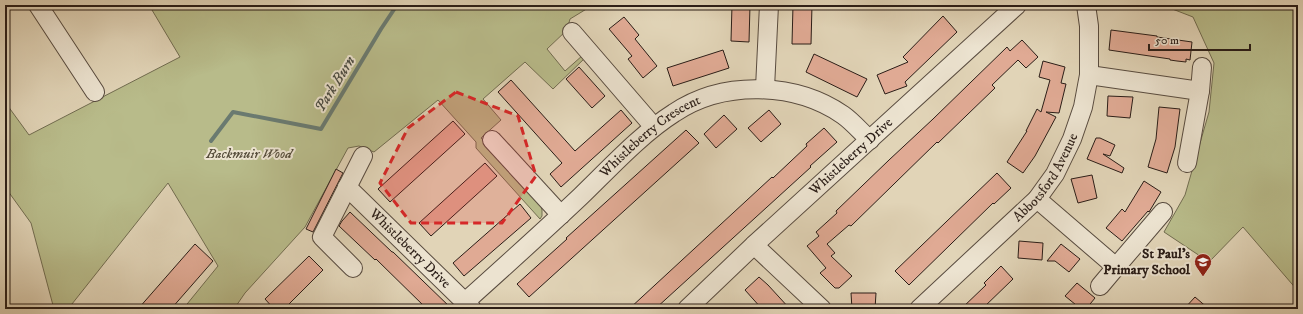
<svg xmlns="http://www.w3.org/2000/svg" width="1303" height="314" viewBox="0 0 1303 314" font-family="'IM FELL DW Pica',serif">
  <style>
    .green { fill: #b8bb8a; stroke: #716c50 }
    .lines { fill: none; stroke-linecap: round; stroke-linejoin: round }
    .stream { stroke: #6a7a70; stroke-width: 4 }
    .building { fill: #e0aa94; stroke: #2a1d17 }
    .minor-casing { stroke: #584b3f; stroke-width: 20 }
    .minor { stroke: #ece3d0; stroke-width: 18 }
    .marked { fill: #d62828; fill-opacity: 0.2; stroke: #d62828; stroke-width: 3; stroke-dasharray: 8 5; stroke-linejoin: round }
    .labels { text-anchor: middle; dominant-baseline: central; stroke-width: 4; stroke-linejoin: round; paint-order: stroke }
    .street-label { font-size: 14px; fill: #2a1d17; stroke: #ece3d0 }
    .park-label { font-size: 14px; font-style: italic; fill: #554c3a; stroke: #ece3d0 }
    .poi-label { font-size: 14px; font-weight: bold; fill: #2a1d17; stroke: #ece3d0; text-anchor: end }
    .water-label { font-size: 15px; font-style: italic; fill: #4a4c44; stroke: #ece3d0 }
  </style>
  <rect width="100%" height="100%" fill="#e1d4b7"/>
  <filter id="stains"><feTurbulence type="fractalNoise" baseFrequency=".005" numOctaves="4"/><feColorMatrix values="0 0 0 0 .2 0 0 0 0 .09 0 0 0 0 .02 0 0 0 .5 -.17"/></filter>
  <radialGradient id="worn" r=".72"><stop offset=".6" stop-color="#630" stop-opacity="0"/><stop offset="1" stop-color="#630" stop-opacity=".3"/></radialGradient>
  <g class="green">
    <polygon points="149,5 593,5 570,19 567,30 547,49 565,71 583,55 586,57 553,89 525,62 483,99 501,120 481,138 540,202 542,210 542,216 540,219 476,148 476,142 438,100 374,152 359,146 348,148 305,227 245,293 234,309 183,309 218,266 168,183 68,309 54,309 31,223 5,187 5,102 29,135 180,57"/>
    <polygon points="1162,5 1298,5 1298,291 1243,227 1209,262 1164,232 1185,195 1209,112 1214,63 1193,17"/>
  </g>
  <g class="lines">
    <polyline class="stream" points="211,141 233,112 321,129 381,29 397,5"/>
  </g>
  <g class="building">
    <polygon points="732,5 750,5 749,42 731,41"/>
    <polygon points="793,5 812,5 811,44 792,44"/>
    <polygon points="943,16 957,32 905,82 907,86 885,94 877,75 908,62 903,57"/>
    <polygon points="624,17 639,35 635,39 657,66 643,78 628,59 632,56 609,29"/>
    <polygon points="1111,30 1157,36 1157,37 1192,42 1190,60 1186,59 1186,62 1177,61 1170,60 1170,59 1109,50"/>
    <polygon points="1022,40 1038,57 1026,68 1018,60 992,85 995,88 938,143 937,142 851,226 849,225 827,244 835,253 831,256 852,276 839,288 835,288 820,273 826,268 807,246 819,236 816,232 837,213 836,211 889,160 933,119 1007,47 1010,51"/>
    <polygon points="723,50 729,68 673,86 667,68"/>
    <polygon points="814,54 867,79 857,97 806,72"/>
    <polygon points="1043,61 1065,67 1061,83 1066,84 1059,113 1046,112 1056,117 1035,156 1023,173 1007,162 1027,131 1026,131 1037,109 1041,112 1050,80 1039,77"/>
    <polygon points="579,67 605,96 592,108 566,79"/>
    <polygon points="511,80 575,151 621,110 632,123 561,187 550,174 562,163 498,92"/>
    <polygon points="1108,96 1133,97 1130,118 1107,116"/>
    <polygon points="1159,107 1180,109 1175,147 1167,173 1148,167 1156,139"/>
    <polygon points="769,110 781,124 761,142 748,128"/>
    <polygon points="724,115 737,129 716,148 704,134"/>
    <polygon points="453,121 465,134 390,202 378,189"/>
    <polygon points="824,128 837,142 810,166 811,167 655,309 629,309 772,177 773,178 807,146 806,144"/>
    <polygon points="686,130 699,143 529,297 517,284 567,239 566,238"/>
    <polygon points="1096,138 1100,138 1115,145 1110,156 1103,154 1124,168 1122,173 1087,159"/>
    <polygon points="485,163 497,176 431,236 419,223"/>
    <polygon points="336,169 343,173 313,232 306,229"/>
    <polygon points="997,173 1011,188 994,204 993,203 909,285 895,271"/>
    <polygon points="1092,175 1097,198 1078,203 1071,179"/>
    <polygon points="1144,181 1161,192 1149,212 1148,211 1122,241 1106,228 1122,209 1125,212"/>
    <polygon points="520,204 531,218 464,276 453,263"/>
    <polygon points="350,212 392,252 393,252 452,309 427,309 376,259 375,260 339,226 342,221"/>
    <polygon points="1019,241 1043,243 1042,260 1018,258"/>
    <polygon points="195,244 213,261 171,309 138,309"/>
    <polygon points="1061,244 1080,259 1069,272 1055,261 1047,261"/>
    <polygon points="309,256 323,270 284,309 274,309 265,299"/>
    <polygon points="1001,266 1013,279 982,309 961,309 986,285 984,283"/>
    <polygon points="759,277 768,285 790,309 762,309 745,290"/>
    <polygon points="1077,283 1095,298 1086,309 1081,309 1065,296"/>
    <polygon points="851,293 876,293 875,309 852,309"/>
    <polygon points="1195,297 1209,309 1184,309"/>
  </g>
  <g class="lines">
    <defs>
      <g id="minor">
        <polyline points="38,5 95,92"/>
        <polyline points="572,32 654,127"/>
        <polyline points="1089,75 1200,91 1202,67"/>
        <polyline points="765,88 769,5"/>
        <polyline points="492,140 561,215"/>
        <polyline points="1187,163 1200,91"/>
        <path id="s1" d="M 347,187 L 472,309"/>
        <polyline points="1037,199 1116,267 1100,286"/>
        <polyline points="754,245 822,309"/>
        <polyline points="1116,267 1163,212"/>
        <polyline points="353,268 322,237 363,156"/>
        <path id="s2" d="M 465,302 C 504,267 543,232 581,196 C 610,168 641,134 674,113 C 723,80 795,82 843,115 C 853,122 861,132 870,140"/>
        <path id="s3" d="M 687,309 L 754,245 L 1017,5"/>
        <path id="s4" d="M 919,309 L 1037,199 L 1055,174 L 1072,139 L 1083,107 L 1089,75 L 1089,26 L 1086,5"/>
      </g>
    </defs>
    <use href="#minor" class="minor-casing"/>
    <use href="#minor" class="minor"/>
  </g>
  <path class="marked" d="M 456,92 L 518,116 L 536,176 L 502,223 L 411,223 L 380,183 L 408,128 Z"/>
  <defs>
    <symbol id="school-pin" viewBox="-11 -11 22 30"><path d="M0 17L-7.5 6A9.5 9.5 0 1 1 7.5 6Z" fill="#8f2418" stroke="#ece3d0"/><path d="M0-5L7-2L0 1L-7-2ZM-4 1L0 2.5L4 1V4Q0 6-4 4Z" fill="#fff"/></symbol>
  </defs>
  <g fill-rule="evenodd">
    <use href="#school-pin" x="1193" y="252" width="20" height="27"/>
  </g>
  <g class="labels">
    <g class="street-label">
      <text stroke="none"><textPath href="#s2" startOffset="249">Whistleberry Crescent</textPath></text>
      <text stroke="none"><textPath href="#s3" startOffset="224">Whistleberry Drive</textPath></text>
      <text stroke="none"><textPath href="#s4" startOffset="184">Abbotsford Avenue</textPath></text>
      <text stroke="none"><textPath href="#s1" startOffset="88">Whistleberry Drive</textPath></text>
    </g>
    <g class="park-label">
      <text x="249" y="154">Backmuir Wood</text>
    </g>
    <g class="poi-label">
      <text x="1190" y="254">St Paul's<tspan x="1190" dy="16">Primary School</tspan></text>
    </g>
    <g class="water-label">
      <text transform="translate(335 84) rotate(-58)">Park Burn</text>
    </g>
  </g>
  <rect width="1303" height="314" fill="none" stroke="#e1d4b7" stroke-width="20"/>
  <rect x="6" y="6" width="1291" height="302" fill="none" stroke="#2a1d17" stroke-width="2"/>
  <rect x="10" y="10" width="1283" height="294" fill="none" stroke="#2a1d17"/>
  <path d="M1149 44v6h101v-6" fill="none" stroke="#2a1d17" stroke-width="2"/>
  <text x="1155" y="44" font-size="12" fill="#2a1d17" stroke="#ece3d0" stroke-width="3" paint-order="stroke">50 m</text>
  <rect width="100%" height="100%" filter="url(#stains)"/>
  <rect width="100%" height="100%" fill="url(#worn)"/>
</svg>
